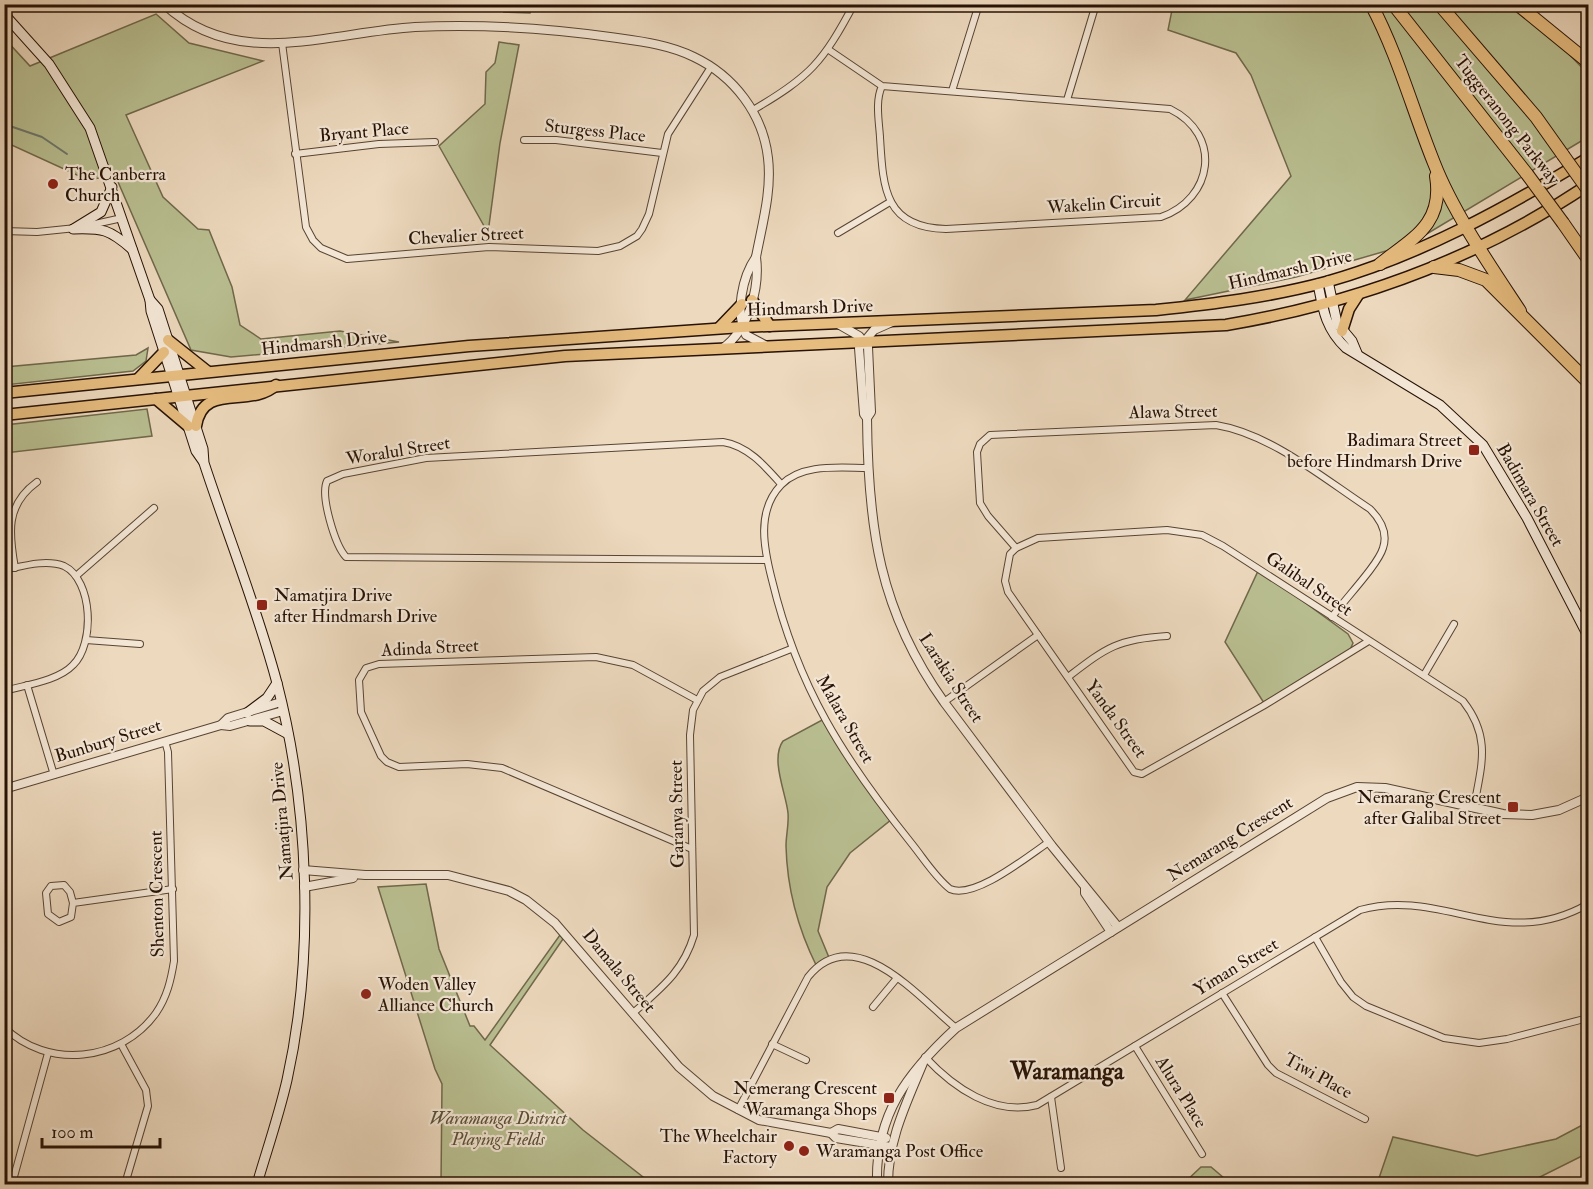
<svg xmlns="http://www.w3.org/2000/svg" width="1593" height="1189" viewBox="0 0 1593 1189" font-family="'IM FELL Double Pica',serif">
  <style>
    .green { fill: #b9bf91; stroke: #70684b; stroke-width: 1.5 }
    .lines { fill: none; stroke-linecap: round; stroke-linejoin: round }
    .stream { stroke: #6b776d; stroke-width: 2 }
    .minor-casing { stroke: #584433; stroke-width: 8 }
    .tertiary-casing { stroke: #584433; stroke-width: 10 }
    .secondary-casing { stroke: #271205; stroke-width: 11 }
    .primary-casing { stroke: #271205; stroke-width: 13 }
    .motorway-casing { stroke: #271205; stroke-width: 14 }
    .minor { stroke: #f3e6d5; stroke-width: 6 }
    .tertiary { stroke: #f3e6d5; stroke-width: 8 }
    .secondary { stroke: #f3e6d5; stroke-width: 9 }
    .primary { stroke: #e6bc7f; stroke-width: 10 }
    .motorway { stroke: #e6bc7f; stroke-width: 12 }
    .motorway-bridge-casing { stroke: #271205; stroke-width: 14; stroke-linecap: butt }
    .motorway-bridge { stroke: #e6bc7f; stroke-width: 12 }
    .poi-dot { fill: #8f2418; stroke: #f3e6d5; stroke-width: 2 }
    .labels { text-anchor: middle; dominant-baseline: central; stroke-width: 4.5; stroke-linejoin: round; paint-order: stroke }
    .street-label { font-size: 18px; fill: #271205; stroke: #f3e6d5 }
    .poi-label { font-size: 18px; fill: #271205; stroke: #f3e6d5; text-anchor: start }
    .park-label { font-size: 18px; font-style: italic; fill: #5a4f36; stroke: #f3e6d5 }
    .district-label { font-size: 24px; font-weight: bold; fill: #271205; stroke: #f3e6d5 }
  </style>
  <rect width="100%" height="100%" fill="#edd9be"/>
  <filter id="stains"><feTurbulence type="fractalNoise" baseFrequency=".00333" numOctaves="4"/><feColorMatrix values="0 0 0 0 .2 0 0 0 0 .09 0 0 0 0 .02 0 0 0 .5 -.17"/></filter>
  <radialGradient id="worn" r=".72"><stop offset=".6" stop-color="#630" stop-opacity="0"/><stop offset="1" stop-color="#630" stop-opacity=".3"/></radialGradient>
  <g class="green">
    <polygon points="506,5 506,4 532,5 530,13 504,12"/>
    <polygon points="1173,5 1512,5 1545,29 1588,74 1588,137 1410,244 1296,277 1185,300 1291,176 1251,75 1236,53 1168,30"/>
    <polygon points="156,14 189,43 263,61 126,115 163,197 198,229 209,230 232,287 240,325 261,339 340,331 399,342 231,357 191,350 115,175 88,180 5,142 4,38 30,66"/>
    <polygon points="499,42 519,45 500,143 488,233 439,146 485,104 486,72 495,63"/>
    <polygon points="148,348 146,361 133,371 5,385 5,367 136,355"/>
    <polygon points="147,409 152,436 5,453 5,425"/>
    <polygon points="1259,569 1348,634 1353,643 1350,650 1264,703 1225,642"/>
    <path d="M 824,719 L 892,819 L 850,853 L 827,887 L 818,931 L 830,960 L 817,967 C 798,929 787,889 786,846 C 786,835 789,824 788,813 C 786,793 770,759 783,741 Z"/>
    <polygon points="426,884 439,949 470,1026 474,1026 485,1040 560,935 563,939 490,1045 583,1130 652,1184 441,1184 442,1084 435,1069 378,887"/>
    <polygon points="1588,1122 1588,1153 1526,1184 1377,1184 1393,1137 1477,1156 1556,1139"/>
    <polygon points="1201,1167 1211,1167 1231,1184 1183,1184"/>
  </g>
  <g class="lines">
    <polyline class="stream" points="4,124 42,137 67,154"/>
    <defs>
      <g id="minor">
        <polyline points="282,43 306,227 313,240 321,248 347,259 489,247 598,251 620,246 637,236 642,229 649,214 668,134 711,67"/>
        <path d="M 829,50 L 882,86 C 875,101 879,121 880,137 C 883,187 884,228 946,229 L 1161,217 C 1213,199 1223,135 1170,109 L 882,86"/>
        <polyline points="952,91 979,4"/>
        <polyline points="1067,100 1096,4"/>
        <path d="M 753,110 C 810,77 823,62 854,4"/>
        <polyline points="524,140 556,140 662,153"/>
        <polyline points="295,154 379,144 435,142"/>
        <polyline points="86,226 122,218"/>
        <polyline points="4,231 37,232 76,228"/>
        <polyline points="838,233 890,202"/>
        <polyline points="4,344 4,349"/>
        <path d="M 868,468 C 840,468 802,463 781,485 C 756,511 764,549 772,580 C 798,688 843,758 912,844 C 924,859 935,877 950,889 C 974,900 1028,856 1049,842"/>
        <path d="M 1016,548 L 988,516 L 980,503 L 977,452 L 980,444 L 990,435 L 1216,425 C 1271,434 1324,479 1370,509 C 1380,519 1388,533 1383,548 C 1378,565 1344,600 1332,617"/>
        <path d="M 767,560 L 346,557 C 335,545 320,496 327,481 L 343,474 L 426,458 L 723,442 C 748,446 765,466 781,484"/>
        <path d="M 15,568 C 9,534 5,505 37,482"/>
        <path d="M 4,570 C 23,566 46,559 64,566 C 93,580 95,644 73,665 C 58,681 25,685 4,691"/>
        <polyline points="76,576 154,508"/>
        <polyline points="86,640 140,644"/>
        <path d="M 1367,642 L 1263,706 L 1142,774 L 1134,772 L 1008,592 L 1005,581 L 1010,554 L 1016,548 L 1038,538 L 1167,530 L 1202,535 L 1223,546 L 1463,701 C 1492,738 1481,766 1474,807"/>
        <polyline points="1424,675 1454,624"/>
        <path d="M 1068,677 C 1106,648 1117,639 1167,636"/>
        <polyline points="27,685 54,775"/>
        <polyline points="944,702 1038,635"/>
        <polyline points="1585,800 1588,809"/>
        <polyline points="692,849 502,768 467,764 399,767 387,762 381,756 361,712 359,680 366,668 379,664 596,657 633,665 697,700"/>
        <polyline points="73,903 70,892 64,885 51,886 46,893 48,914 59,922 71,917 73,903 173,889"/>
        <polyline points="1315,937 1341,982 1353,997 1366,1006 1444,1038 1479,1043 1507,1039 1588,1018"/>
        <polyline points="1222,993 1268,1065 1276,1073 1365,1119"/>
        <polyline points="873,1007 897,978"/>
        <path d="M 633,1013 C 661,988 683,972 694,935 L 690,735 L 693,710 L 703,691 L 720,677 L 791,649"/>
        <path d="M 4,1027 C 47,1070 121,1062 156,1013 C 167,997 171,980 174,961 L 168,752 L 165,741"/>
        <polyline points="121,1044 146,1090 148,1106 125,1184"/>
        <polyline points="772,1044 806,1060"/>
        <polyline points="1135,1046 1202,1154"/>
        <path d="M 925,1057 C 954,1088 994,1116 1037,1105 L 1360,910 C 1442,887 1503,953 1588,904"/>
        <polyline points="1051,1097 1061,1168"/>
        <path d="M 738,1110 L 808,977 C 854,919 919,998 956,1028"/>
        <polyline points="12,1184 48,1053"/>
      </g>
      <g id="tertiary">
        <path d="M 164,4 C 237,72 329,32 415,27 C 480,24 546,28 610,37 C 638,41 668,44 694,57 C 734,76 763,114 768,158 C 772,191 762,225 756,257 C 760,288 749,329 723,348"/>
        <path d="M 756,257 C 742,277 735,313 746,335 L 765,345"/>
        <path d="M 892,322 L 874,330 L 859,348 L 864,414 L 867,418 C 868,527 879,611 944,702 L 1052,846 L 1118,927"/>
        <polyline points="838,324 859,336 868,347 871,412 867,418"/>
        <polyline points="221,725 230,726 283,711"/>
        <polyline points="4,789 221,725 228,718 281,702"/>
        <polyline points="303,870 365,875 448,875 509,891 526,900 555,923 679,1067 713,1096 759,1120 831,1133 836,1138 891,1147"/>
        <polyline points="304,887 353,878"/>
        <polyline points="1085,888 1085,893 1111,932"/>
        <polyline points="831,1133 838,1129 886,1138"/>
        <path d="M 877,1184 C 875,1115 907,1073 956,1028 L 1327,798 L 1357,787 L 1385,788 L 1503,814 L 1532,815 L 1559,810 L 1588,797"/>
        <path d="M 888,1184 C 888,1140 906,1104 923,1063"/>
      </g>
      <g id="secondary">
        <polyline points="4,14 49,64 90,128 150,300 151,311 196,451 203,461"/>
        <polyline points="75,228 101,212 112,187"/>
        <path d="M 73,229 C 103,228 109,229 132,249"/>
        <polyline points="1328,281 1337,323 1352,341 1357,353"/>
        <path d="M 1318,284 C 1323,310 1326,329 1346,348 L 1440,405 L 1483,445 L 1527,518 L 1588,636"/>
        <path d="M 150,300 L 158,309 L 203,449 L 204,463 C 228,536 257,608 277,683 C 309,807 315,954 287,1080 C 279,1115 267,1150 257,1184"/>
        <polyline points="247,713 267,698 277,683"/>
        <polyline points="250,721 264,721 288,734"/>
      </g>
      <g id="primary">
        <polyline points="752,300 770,326"/>
        <polyline points="719,328 742,304"/>
        <polyline points="1342,331 1349,309 1358,295"/>
        <polyline points="168,340 207,371"/>
        <polyline points="139,378 164,352"/>
        <path d="M 4,393 L 469,346 L 742,327 L 1156,310 C 1213,304 1270,297 1326,282 C 1419,256 1506,208 1588,158"/>
        <polyline points="156,399 188,426"/>
        <path d="M 4,415 L 565,356 L 1226,325 C 1357,303 1477,259 1588,185"/>
        <path d="M 196,426 C 203,381 250,409 276,385"/>
      </g>
      <g id="motorway">
        <path d="M 1371,4 C 1398,55 1413,111 1434,163 C 1453,212 1491,267 1520,311"/>
        <polyline points="1393,4 1527,174"/>
        <polyline points="1439,4 1536,117 1563,155"/>
        <polyline points="1517,4 1588,62"/>
        <polyline points="1563,223 1588,259"/>
        <path d="M 1380,264 C 1413,238 1444,224 1436,176"/>
        <polyline points="1434,267 1459,270 1486,280 1588,382"/>
      </g>
    </defs>
    <use href="#minor" class="minor-casing"/>
    <use href="#tertiary" class="tertiary-casing"/>
    <use href="#secondary" class="secondary-casing"/>
    <use href="#primary" class="primary-casing"/>
    <use href="#motorway" class="motorway-casing"/>
    <use href="#minor" class="minor"/>
    <use href="#tertiary" class="tertiary"/>
    <use href="#secondary" class="secondary"/>
    <use href="#primary" class="primary"/>
    <use href="#motorway" class="motorway"/>
    <defs>
      <g id="motorway-bridge">
        <polyline points="1563,155 1588,190"/>
        <polyline points="1527,174 1563,223"/>
      </g>
    </defs>
    <use href="#motorway-bridge" class="motorway-bridge-casing"/>
    <use href="#motorway-bridge" class="motorway-bridge"/>
  </g>
  <g class="poi-dot">
    <circle cx="53" cy="184" r="6"/>
    <rect x="1468" y="444" width="12" height="12" rx="3"/>
    <rect x="256" y="599" width="12" height="12" rx="3"/>
    <rect x="1507" y="801" width="12" height="12" rx="3"/>
    <circle cx="366" cy="994" r="6"/>
    <rect x="883" y="1092" width="12" height="12" rx="3"/>
    <circle cx="789" cy="1146" r="6"/>
    <circle cx="804" cy="1151" r="6"/>
  </g>
  <g class="labels">
    <g class="street-label">
      <text transform="translate(1507 120) rotate(52)">Tuggeranong Parkway</text>
      <text transform="translate(595 131) rotate(6)">Sturgess Place</text>
      <text transform="translate(364 132) rotate(-5)">Bryant Place</text>
      <text transform="translate(1104 204) rotate(-4)">Wakelin Circuit</text>
      <text transform="translate(466 236) rotate(-3)">Chevalier Street</text>
      <text transform="translate(1290 270) rotate(-13)">Hindmarsh Drive</text>
      <text transform="translate(810 308) rotate(-2)">Hindmarsh Drive</text>
      <text transform="translate(324 343) rotate(-6)">Hindmarsh Drive</text>
      <text transform="translate(1173 412) rotate(-1)">Alawa Street</text>
      <text transform="translate(398 451) rotate(-9)">Woralul Street</text>
      <text transform="translate(1530 495) rotate(60)">Badimara Street</text>
      <text transform="translate(1309 584) rotate(34)">Galibal Street</text>
      <text transform="translate(430 648) rotate(-3)">Adinda Street</text>
      <text transform="translate(951 678) rotate(57)">Larakia Street</text>
      <text transform="translate(845 719) rotate(60)">Malara Street</text>
      <text transform="translate(1116 719) rotate(54)">Yanda Street</text>
      <text transform="translate(108 741) rotate(-17)">Bunbury Street</text>
      <text transform="translate(677 814) rotate(-91)">Garanya Street</text>
      <text transform="translate(282 821) rotate(-95)">Namatjira Drive</text>
      <text transform="translate(1230 839) rotate(-32)">Nemarang Crescent</text>
      <text transform="translate(157 894) rotate(-91)">Shenton Crescent</text>
      <text transform="translate(1236 967) rotate(-31)">Yiman Street</text>
      <text transform="translate(619 971) rotate(50)">Damala Street</text>
      <text transform="translate(1318 1076) rotate(29)">Tiwi Place</text>
      <text transform="translate(1181 1092) rotate(58)">Alura Place</text>
    </g>
    <g class="poi-label">
      <text x="65" y="174">The Canberra<tspan x="65" dy="21">Church</tspan></text>
      <text x="1462" y="440" text-anchor="end">Badimara Street<tspan x="1462" dy="21">before Hindmarsh Drive</tspan></text>
      <text x="274" y="595">Namatjira Drive<tspan x="274" dy="21">after Hindmarsh Drive</tspan></text>
      <text x="1501" y="797" text-anchor="end">Nemarang Crescent<tspan x="1501" dy="21">after Galibal Street</tspan></text>
      <text x="378" y="984">Woden Valley<tspan x="378" dy="21">Alliance Church</tspan></text>
      <text x="877" y="1088" text-anchor="end">Nemerang Crescent<tspan x="877" dy="21">Waramanga Shops</tspan></text>
      <text x="777" y="1136" text-anchor="end">The Wheelchair<tspan x="777" dy="21">Factory</tspan></text>
      <text x="816" y="1151">Waramanga Post Office</text>
    </g>
    <g class="park-label">
      <text x="498" y="1118">Waramanga District<tspan x="498" dy="21">Playing Fields</tspan></text>
    </g>
    <g class="district-label">
      <text x="1067" y="1071">Waramanga</text>
    </g>
  </g>
  <rect width="1593" height="1189" fill="none" stroke="#edd9be" stroke-width="24"/>
  <rect x="6" y="6" width="1581" height="1177" fill="none" stroke="#271205" stroke-width="3"/>
  <rect x="12" y="12" width="1569" height="1165" fill="none" stroke="#271205" stroke-width="1.5"/>
  <path d="M42 1138v9h118v-9" fill="none" stroke="#271205" stroke-width="3"/>
  <text x="51" y="1138" font-size="18" fill="#271205" stroke="#f3e6d5" stroke-width="4.5" paint-order="stroke">100 m</text>
  <rect width="100%" height="100%" filter="url(#stains)"/>
  <rect width="100%" height="100%" fill="url(#worn)"/>
</svg>
